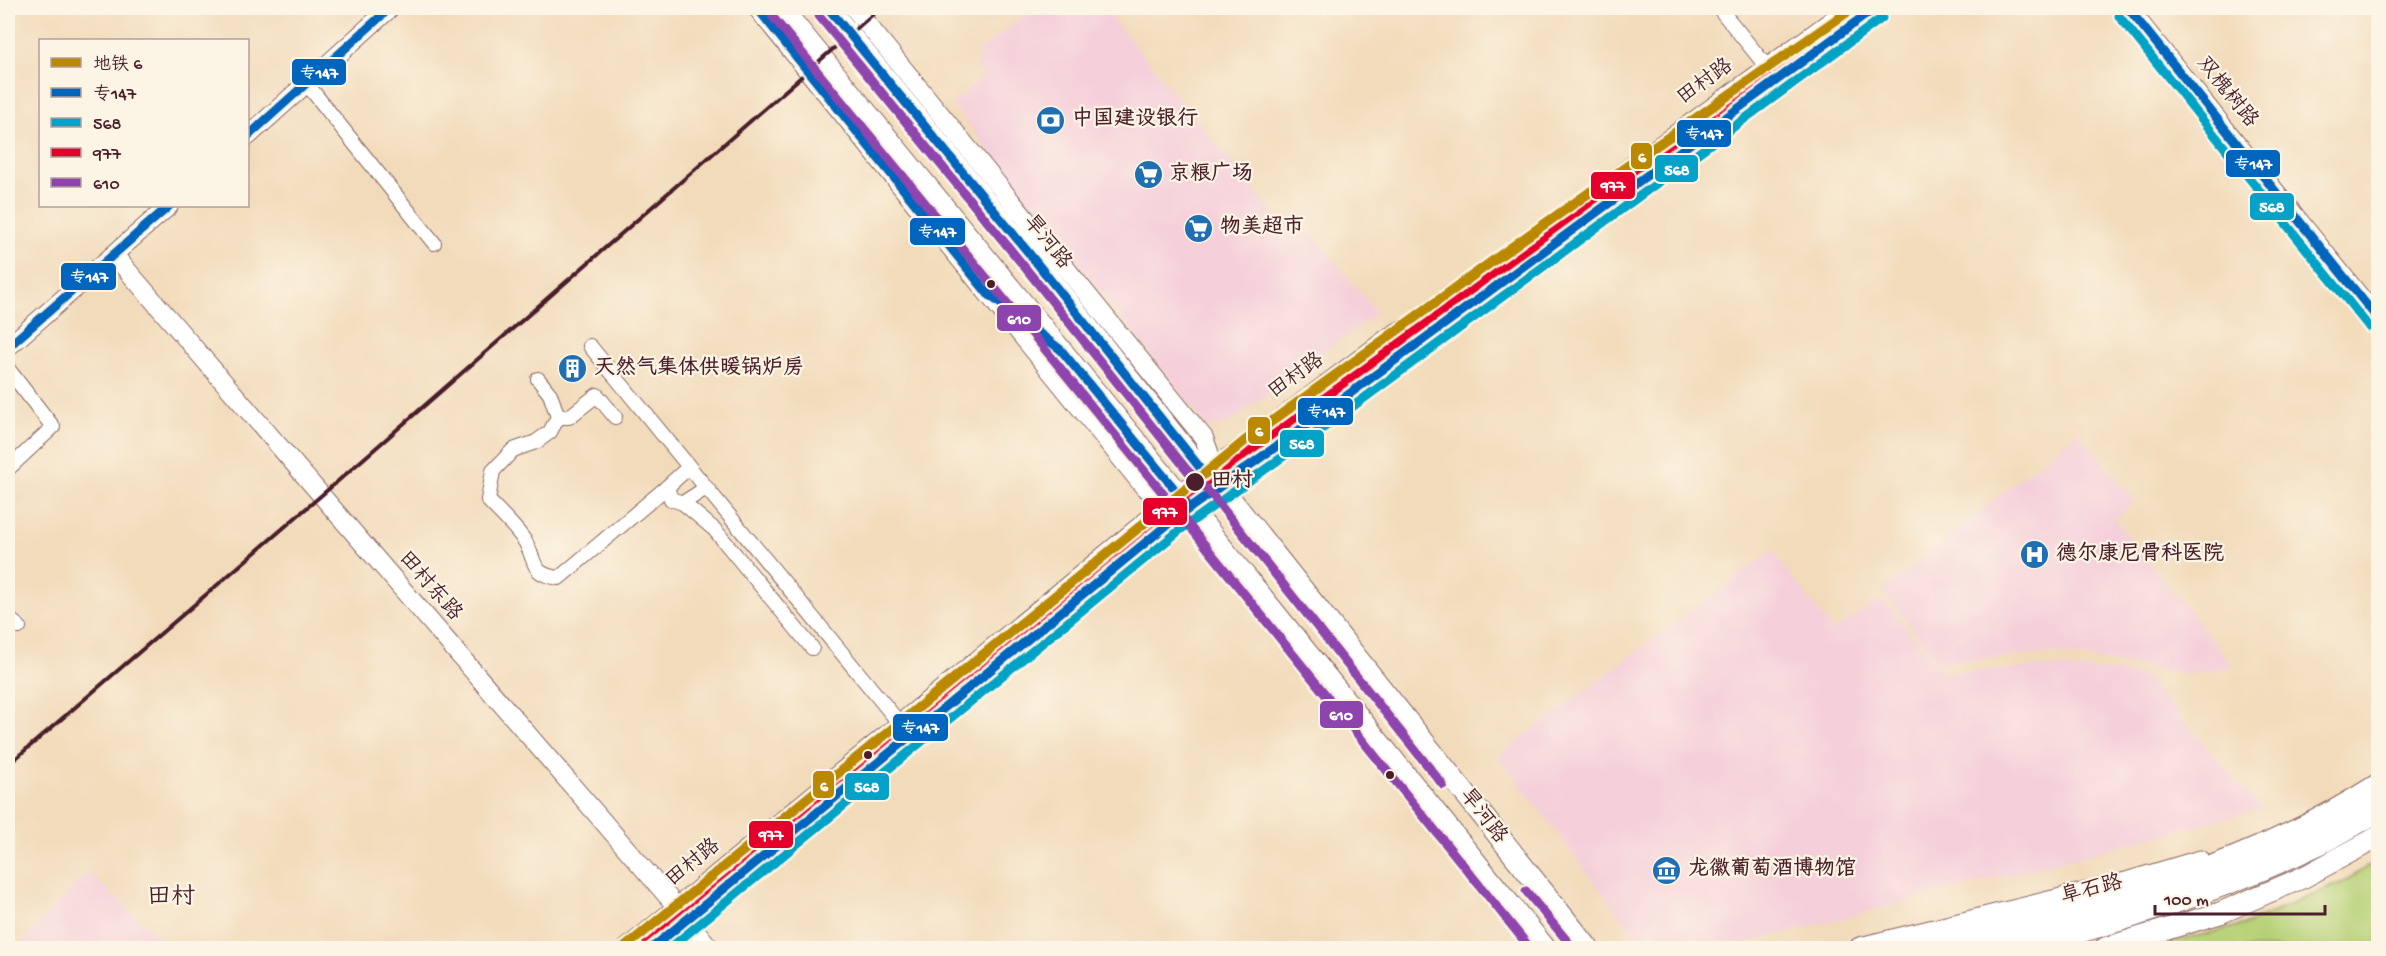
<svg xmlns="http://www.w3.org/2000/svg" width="2386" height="956" viewBox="0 0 2386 956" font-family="'Gochi Hand','LXGW WenKai TC',sans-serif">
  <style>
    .built { fill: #f5cfda }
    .green { fill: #b6d075; stroke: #807850; stroke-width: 1.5 }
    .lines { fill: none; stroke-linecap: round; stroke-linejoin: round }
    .street-casing { stroke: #85615d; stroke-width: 16 }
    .secondary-casing { stroke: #85615d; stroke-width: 20 }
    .primary-casing { stroke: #85615d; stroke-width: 23 }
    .highway-casing { stroke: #85615d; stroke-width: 26 }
    .street { stroke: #fff; stroke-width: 14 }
    .secondary { stroke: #fff; stroke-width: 18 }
    .primary { stroke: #fff; stroke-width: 21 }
    .highway { stroke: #fff; stroke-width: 24 }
    .rail { stroke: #4a1f2b; stroke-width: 4 }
    .bus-1-casing { stroke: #fcf5e5; stroke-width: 14 }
    .bus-2-casing { stroke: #fcf5e5; stroke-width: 14 }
    .bus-3-casing { stroke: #fcf5e5; stroke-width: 14 }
    .bus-4-casing { stroke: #fcf5e5; stroke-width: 14 }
    .bus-1 { stroke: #0065bd; stroke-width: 9 }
    .bus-2 { stroke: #04a2c6; stroke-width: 9 }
    .bus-3 { stroke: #e4002b; stroke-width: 9 }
    .bus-4 { stroke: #8e44ad; stroke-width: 9 }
    .metro-1-casing { stroke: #fcf5e5; stroke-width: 15 }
    .metro-1 { stroke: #bb8900; stroke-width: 10 }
    .bus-dot { fill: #4a1f2b; stroke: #fcf5e5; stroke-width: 2 }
    .labels { text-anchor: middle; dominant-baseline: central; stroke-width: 4.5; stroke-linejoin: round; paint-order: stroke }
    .street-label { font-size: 21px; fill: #4a1f2b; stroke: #fcf5e5 }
    .poi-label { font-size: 21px; font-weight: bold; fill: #4a1f2b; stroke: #fcf5e5; text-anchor: start }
    .stop-label { font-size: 21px; font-weight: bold; fill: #4a1f2b; stroke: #fcf5e5; text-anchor: start }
    .quarter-label { font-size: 24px; fill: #4a1f2b; stroke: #fcf5e5 }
    .line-badge { stroke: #fcf5e5; stroke-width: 2 }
    .badge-label { font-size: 16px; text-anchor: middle; font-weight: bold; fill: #fff }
  </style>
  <rect width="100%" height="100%" fill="#fcf5e5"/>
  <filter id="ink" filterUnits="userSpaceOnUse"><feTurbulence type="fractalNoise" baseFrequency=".0167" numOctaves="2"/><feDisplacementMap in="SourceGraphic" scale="12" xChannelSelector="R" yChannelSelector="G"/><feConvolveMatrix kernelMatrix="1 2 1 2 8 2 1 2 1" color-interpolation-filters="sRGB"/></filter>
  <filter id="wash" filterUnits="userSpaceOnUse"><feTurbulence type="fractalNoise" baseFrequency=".008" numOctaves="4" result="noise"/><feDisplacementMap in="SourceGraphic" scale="24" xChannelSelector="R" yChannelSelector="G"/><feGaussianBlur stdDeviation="1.35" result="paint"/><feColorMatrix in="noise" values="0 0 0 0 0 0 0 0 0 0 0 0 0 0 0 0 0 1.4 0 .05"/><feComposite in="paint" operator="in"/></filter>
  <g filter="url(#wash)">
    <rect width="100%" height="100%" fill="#f2dbbb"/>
    <g class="built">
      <polygon points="1033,8 1104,8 1284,226 1297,215 1377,313 1227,424 1208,428 952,104 983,77 976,67 978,52"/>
      <polygon points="2078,432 2135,500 2115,520 2234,667 2191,674 2054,653 1939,663 1882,591"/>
      <polygon points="1772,551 1833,631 1881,599 1944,673 2053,667 2144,675 2261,809 1727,948 1645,948 1498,756"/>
      <polygon points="88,872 170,948 16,948"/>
    </g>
    <polygon class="green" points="2378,860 2378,948 2150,948 2246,924 2345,881"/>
  </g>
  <g filter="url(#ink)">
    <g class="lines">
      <defs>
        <g id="street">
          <polyline points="1719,8 1767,67"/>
          <polyline points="306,83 434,243"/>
          <polyline points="590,346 901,725"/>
          <polyline points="8,369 53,427 8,469"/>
          <path d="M 538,379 L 550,394 L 558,417 L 550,432 L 536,442 L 513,450 L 493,471 L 488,500 C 500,513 517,528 526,543 C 537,563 530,574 559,578 L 667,487"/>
          <polyline points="558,417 569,417 597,395 615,417"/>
          <polyline points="689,467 667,487 671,499 683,503 706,488"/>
          <polyline points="683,503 715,530 812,648"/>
          <polyline points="8,618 19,627"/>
        </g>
        <g id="secondary">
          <polyline points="757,8 1144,487 1169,503 1179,506"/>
          <polyline points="854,8 1204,438 1218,477"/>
          <polyline points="2128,8 2378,319"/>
          <polyline points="248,136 390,8"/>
          <polyline points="114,255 669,898 710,948"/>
          <polyline points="8,347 169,206"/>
          <polyline points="627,948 1179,494 1389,337 1422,318 1849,8"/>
          <polyline points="652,948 1173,520 1326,411 1875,8"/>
        </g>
        <g id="primary">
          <polyline points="781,8 1179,494 1545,948"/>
          <polyline points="828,8 1032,257 1196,463 1221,487 1588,948"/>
          <polyline points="1860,948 2119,885 2200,861"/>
          <polyline points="2105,948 2220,913 2304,877 2378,837"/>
        </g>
        <g id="highway">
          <path d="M 1935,948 C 2087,910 2245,872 2378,786"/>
          <path d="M 2014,948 C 2119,922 2221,890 2318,843 C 2339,833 2358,821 2378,810"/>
        </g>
      </defs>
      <use href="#street" class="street-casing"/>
      <use href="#secondary" class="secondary-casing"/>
      <use href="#primary" class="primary-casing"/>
      <use href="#highway" class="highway-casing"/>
      <use href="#street" class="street"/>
      <use href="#secondary" class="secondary"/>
      <use href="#primary" class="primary"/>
      <use href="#highway" class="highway"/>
      <polyline class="rail" points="8,765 338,481 880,8"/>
      <defs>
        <g id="bus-1">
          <polyline points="757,8 988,294 1061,350 1190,508"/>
          <polyline points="828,8 1032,257 1205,474"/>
          <polyline points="2128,8 2378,319"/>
          <polyline points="248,136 390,8"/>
          <polyline points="8,347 169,206"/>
          <polyline points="652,948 1173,520 1326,411 1875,8"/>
        </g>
        <g id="bus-2">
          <polyline points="2119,16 2369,327"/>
          <polyline points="670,948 1180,530 1333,421 1882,18"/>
        </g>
        <polyline id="bus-3" points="644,939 1165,511 1319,401 1855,8"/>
        <g id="bus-4">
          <polyline points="772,16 1170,502 1530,948"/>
          <polyline points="819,16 1023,265 1187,470 1212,495 1443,785"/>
          <polyline points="1526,891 1573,948"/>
        </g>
      </defs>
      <use href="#bus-1" class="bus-1-casing"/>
      <use href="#bus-2" class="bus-2-casing"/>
      <use href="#bus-3" class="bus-3-casing"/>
      <use href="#bus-4" class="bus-4-casing"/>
      <use href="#bus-1" class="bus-1"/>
      <use href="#bus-2" class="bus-2"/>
      <use href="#bus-3" class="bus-3"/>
      <use href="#bus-4" class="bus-4"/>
      <defs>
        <polyline id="metro-1" points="624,948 1246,440 1519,242 1853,8"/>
      </defs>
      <use href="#metro-1" class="metro-1-casing"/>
      <use href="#metro-1" class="metro-1"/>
    </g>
  </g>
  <defs>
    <symbol id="bank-disc" viewBox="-11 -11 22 22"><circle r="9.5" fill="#1f6fb2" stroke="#fcf5e5"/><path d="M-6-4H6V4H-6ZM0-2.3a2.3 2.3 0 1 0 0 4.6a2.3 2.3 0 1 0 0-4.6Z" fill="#fff"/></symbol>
    <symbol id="supermarket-disc" viewBox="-11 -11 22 22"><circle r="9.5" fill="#1f6fb2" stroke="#fcf5e5"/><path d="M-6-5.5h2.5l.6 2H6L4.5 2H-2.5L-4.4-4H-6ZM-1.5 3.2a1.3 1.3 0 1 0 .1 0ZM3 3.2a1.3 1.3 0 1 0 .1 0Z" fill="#fff"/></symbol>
    <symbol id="building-disc" viewBox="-11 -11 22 22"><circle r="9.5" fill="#1f6fb2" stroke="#fcf5e5"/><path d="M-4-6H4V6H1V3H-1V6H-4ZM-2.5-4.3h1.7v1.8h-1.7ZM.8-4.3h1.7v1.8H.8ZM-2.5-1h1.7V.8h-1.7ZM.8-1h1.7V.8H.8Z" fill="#fff"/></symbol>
    <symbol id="hospital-disc" viewBox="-11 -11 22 22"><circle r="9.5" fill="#1f6fb2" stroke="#fcf5e5"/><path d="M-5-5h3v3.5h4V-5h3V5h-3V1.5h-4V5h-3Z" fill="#fff"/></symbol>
    <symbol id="museum-disc" viewBox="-11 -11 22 22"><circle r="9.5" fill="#1f6fb2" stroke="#fcf5e5"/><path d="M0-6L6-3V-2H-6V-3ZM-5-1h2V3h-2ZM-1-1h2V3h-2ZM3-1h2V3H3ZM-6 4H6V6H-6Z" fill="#fff"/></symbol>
  </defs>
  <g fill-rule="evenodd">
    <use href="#bank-disc" x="1034" y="104" width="33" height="33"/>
    <use href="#supermarket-disc" x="1132" y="158" width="33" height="33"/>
    <use href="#supermarket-disc" x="1182" y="212" width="33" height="33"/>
    <use href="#building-disc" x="556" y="352" width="33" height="33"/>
    <use href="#hospital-disc" x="2018" y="538" width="33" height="33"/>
    <use href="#museum-disc" x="1650" y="854" width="33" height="33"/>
  </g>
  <g class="bus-dot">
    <circle cx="991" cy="284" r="5"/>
    <circle cx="1195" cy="482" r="10"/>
    <circle cx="868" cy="755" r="5"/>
    <circle cx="1390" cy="775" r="5"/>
  </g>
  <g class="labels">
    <g class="street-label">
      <text transform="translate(1706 83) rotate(-36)">田村路</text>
      <text transform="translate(2226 93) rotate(51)">双槐树路</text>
      <text transform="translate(1046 243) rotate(51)">旱河路</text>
      <text transform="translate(1297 377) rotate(-36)">田村路</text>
      <text transform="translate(429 587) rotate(49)">田村东路</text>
      <text transform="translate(1482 817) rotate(52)">旱河路</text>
      <text transform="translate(694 864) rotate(-39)">田村路</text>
      <text transform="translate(2092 891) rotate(-14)">阜石路</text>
    </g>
    <g class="poi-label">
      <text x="1072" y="120">中国建设银行</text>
      <text x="1169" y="175">京粮广场</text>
      <text x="1220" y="228">物美超市</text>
      <text x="594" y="369">天然气集体供暖锅炉房</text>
      <text x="2056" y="555">德尔康尼骨科医院</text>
      <text x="1688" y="870">龙徽葡萄酒博物馆</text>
    </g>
    <g class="stop-label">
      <text x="1211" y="482">田村</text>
    </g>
    <g class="quarter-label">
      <text x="171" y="898">田村</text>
    </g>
  </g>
  <g class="line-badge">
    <rect x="291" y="58" width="56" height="28" rx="6" fill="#0065bd"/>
    <rect x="1676" y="119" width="56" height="29" rx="6" fill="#0065bd"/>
    <rect x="1630" y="142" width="23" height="28" rx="6" fill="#bb8900"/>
    <rect x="2225" y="149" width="56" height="29" rx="6" fill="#0065bd"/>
    <rect x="1654" y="154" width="45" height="29" rx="6" fill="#04a2c6"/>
    <rect x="1590" y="171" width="46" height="29" rx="6" fill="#e4002b"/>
    <rect x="2249" y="192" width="46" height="29" rx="6" fill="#04a2c6"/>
    <rect x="909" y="217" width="57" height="29" rx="6" fill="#0065bd"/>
    <rect x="60" y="262" width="57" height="29" rx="6" fill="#0065bd"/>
    <rect x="996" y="304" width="46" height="28" rx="6" fill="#8e44ad"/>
    <rect x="1297" y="397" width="57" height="29" rx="6" fill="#0065bd"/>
    <rect x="1247" y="416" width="24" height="29" rx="6" fill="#bb8900"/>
    <rect x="1279" y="429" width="46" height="29" rx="6" fill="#04a2c6"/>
    <rect x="1142" y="497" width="46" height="29" rx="6" fill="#e4002b"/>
    <rect x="1319" y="700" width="45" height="29" rx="6" fill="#8e44ad"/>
    <rect x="892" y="713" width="57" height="29" rx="6" fill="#0065bd"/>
    <rect x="812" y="770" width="23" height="29" rx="6" fill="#bb8900"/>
    <rect x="844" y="772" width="46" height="29" rx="6" fill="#04a2c6"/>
    <rect x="748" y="820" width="46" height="29" rx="6" fill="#e4002b"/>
  </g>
  <g class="badge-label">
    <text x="319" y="78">专147</text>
    <text x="1704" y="139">专147</text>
    <text x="1642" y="162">6</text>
    <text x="2253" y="169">专147</text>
    <text x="1677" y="175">568</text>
    <text x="1613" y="191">977</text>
    <text x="2272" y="212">568</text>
    <text x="937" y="237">专147</text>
    <text x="89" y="282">专147</text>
    <text x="1019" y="324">610</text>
    <text x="1326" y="417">专147</text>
    <text x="1259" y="436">6</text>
    <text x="1302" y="449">568</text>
    <text x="1165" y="517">977</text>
    <text x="1341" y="720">610</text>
    <text x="920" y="733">专147</text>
    <text x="824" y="791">6</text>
    <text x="867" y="792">568</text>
    <text x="771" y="840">977</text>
  </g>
  <rect width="2386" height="956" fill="none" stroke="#fcf5e5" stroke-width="30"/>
  <rect x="39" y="39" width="210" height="168" fill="#fcf5e5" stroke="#b59f9b" stroke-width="1.5"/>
  <rect x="51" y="58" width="30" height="9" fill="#bb8900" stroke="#b59f9b" stroke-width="1.5"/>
  <text x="93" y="69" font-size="18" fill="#4a1f2b">地铁 6</text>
  <rect x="51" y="88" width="30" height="9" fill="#0065bd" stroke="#b59f9b" stroke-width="1.5"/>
  <text x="93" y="99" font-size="18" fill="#4a1f2b">专147</text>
  <rect x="51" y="118" width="30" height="9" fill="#04a2c6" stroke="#b59f9b" stroke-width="1.5"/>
  <text x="93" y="129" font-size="18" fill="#4a1f2b">568</text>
  <rect x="51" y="148" width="30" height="9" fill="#e4002b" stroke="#b59f9b" stroke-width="1.5"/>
  <text x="93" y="159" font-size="18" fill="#4a1f2b">977</text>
  <rect x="51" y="178" width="30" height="9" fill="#8e44ad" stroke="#b59f9b" stroke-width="1.5"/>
  <text x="93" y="189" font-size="18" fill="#4a1f2b">610</text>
  <path d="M2155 905v9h170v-9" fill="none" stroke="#4a1f2b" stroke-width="3"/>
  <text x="2164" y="905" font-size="18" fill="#4a1f2b" stroke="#fcf5e5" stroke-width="4.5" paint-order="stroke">100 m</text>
</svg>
